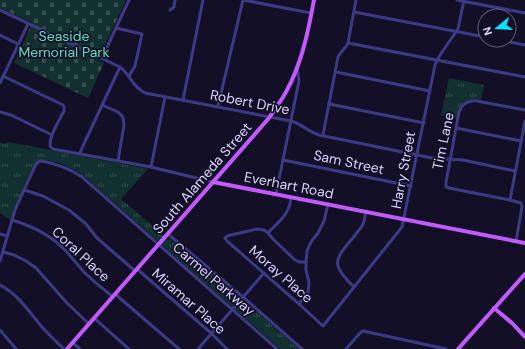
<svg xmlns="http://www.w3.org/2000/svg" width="525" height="349" viewBox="0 0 525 349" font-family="'DM Sans',sans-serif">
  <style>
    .cemetery { fill: url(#cemetery-stones) }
    .park { fill: url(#park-tufts) }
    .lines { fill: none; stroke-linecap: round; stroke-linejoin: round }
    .minor { stroke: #3d3a85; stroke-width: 3 }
    .major { stroke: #c25bff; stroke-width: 4 }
    .labels { text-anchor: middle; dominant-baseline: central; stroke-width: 3.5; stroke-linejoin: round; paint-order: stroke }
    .park-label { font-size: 14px; fill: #5fe0c0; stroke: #130f26 }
    .street-label { font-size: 14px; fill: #d9d4ff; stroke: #130f26 }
  </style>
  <defs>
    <pattern id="cemetery-stones" width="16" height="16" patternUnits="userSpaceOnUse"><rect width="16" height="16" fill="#12302f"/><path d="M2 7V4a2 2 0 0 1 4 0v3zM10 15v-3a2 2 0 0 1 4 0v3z" fill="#344d4e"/></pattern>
    <pattern id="park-tufts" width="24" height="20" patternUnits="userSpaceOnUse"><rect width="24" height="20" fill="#12302f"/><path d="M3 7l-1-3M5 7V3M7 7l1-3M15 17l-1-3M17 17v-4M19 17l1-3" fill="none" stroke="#344d4e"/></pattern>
  </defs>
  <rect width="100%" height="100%" fill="#130f26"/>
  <polygon class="cemetery" points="0,0 126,0 98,60 104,63 88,98 14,63 32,23 0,8"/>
  <g class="park">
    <path d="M 449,78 L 484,85 L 481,100 C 464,97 460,103 457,118 L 441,115 Z"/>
    <path d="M 0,142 L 4,144 L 9,142 L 148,169 L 121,199 L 168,239 L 170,239 L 203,267 L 214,274 L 299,349 L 280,349 L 80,173 C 70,167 45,155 35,163 L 10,220 L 0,213 Z"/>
  </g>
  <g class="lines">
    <g class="minor">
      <polyline points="243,0 311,13"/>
      <polyline points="457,0 525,13"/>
      <path d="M 0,10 L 120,67 C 130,74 132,87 145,93 L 291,121 C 302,124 309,132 319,135 L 432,158 L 463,160 L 515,171"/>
      <polyline points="170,10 174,7 175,0"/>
      <polyline points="354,12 485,37"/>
      <polyline points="116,28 142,34 135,66 129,76"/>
      <polyline points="0,35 18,44"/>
      <polyline points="499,40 525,45"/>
      <polyline points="348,43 525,77"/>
      <polyline points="102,58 129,0"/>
      <polyline points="336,72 430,91"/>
      <path d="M 3,76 L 63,105 L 64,107 L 64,111 C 59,121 49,136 50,146 L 53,149 L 151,167 L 213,182"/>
      <polyline points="0,83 28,24"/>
      <polyline points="183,100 203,0"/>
      <polyline points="329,104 424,123"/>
      <polyline points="102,105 118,112 122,116 123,118 124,125 118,161"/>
      <polyline points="218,106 243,0"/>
      <polyline points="0,112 11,115 52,135"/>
      <polyline points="456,128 521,141"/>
      <path d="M 323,135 L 338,57 C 341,51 346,48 348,43 L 356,0"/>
      <polyline points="80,153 82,148 120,67"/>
      <polyline points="283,160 411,186"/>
      <polyline points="151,167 165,97"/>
      <polyline points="24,190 43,196 69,210 86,224 97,238 135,271"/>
      <polyline points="276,194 299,81 297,68"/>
      <polyline points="510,200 525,121"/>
      <path d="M 12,220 C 32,226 51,235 66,251 C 72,258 78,265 84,272 C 93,281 103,289 113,297"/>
      <path d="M 268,233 C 279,221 290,214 291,197"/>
      <polyline points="0,234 7,236"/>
      <polyline points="168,234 243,297 302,349"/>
      <path d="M 516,241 L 522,207 L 521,203 L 510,200 L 449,188 L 446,187 L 446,182 L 459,112 C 462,104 468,100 477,101 L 525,110"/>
      <polyline points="3,252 14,255 26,261 36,268 67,303 89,324"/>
      <path d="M 0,261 L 15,210 L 36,164 L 40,161 L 42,161 C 57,164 69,168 82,177 L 277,349"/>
      <polyline points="306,262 299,262 295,260 273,239 268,233 264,230 257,229 227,236 225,238 227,241 299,304 323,326 402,227 435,65 440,55 458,29 464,0"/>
      <polyline points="137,269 211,333 227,349"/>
      <path d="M 0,285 C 18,294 29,312 42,327 C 49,335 57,342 64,349"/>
      <path d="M 354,287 C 328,262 336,259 356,234 C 358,231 362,227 363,224 C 365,220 365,215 366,211"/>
      <polyline points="115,294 179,349"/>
      <polyline points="299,304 308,293 309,282 306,270 306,262 307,251 311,242 318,233 324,221 328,204"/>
      <polyline points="94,318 129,349"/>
      <polyline points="0,330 16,349"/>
      <polyline points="73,343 80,349"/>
      <polyline points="198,349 264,273"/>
      <polyline points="346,349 360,333 363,331 446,349"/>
    </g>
    <g class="major">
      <polyline points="213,182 525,243"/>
      <polyline points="494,308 512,323 525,337"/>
      <path d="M 67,349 L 269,118 C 275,109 281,101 286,92 C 302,63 308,32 314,0"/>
      <polyline points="458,349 525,274"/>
    </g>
  </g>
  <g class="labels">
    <g class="park-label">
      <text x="64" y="36">Seaside<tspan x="64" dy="16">Memorial Park</tspan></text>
    </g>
    <g class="street-label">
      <text transform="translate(250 102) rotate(11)">Robert Drive</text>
      <text transform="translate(443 141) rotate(-78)">Tim Lane</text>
      <text transform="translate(349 162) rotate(12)">Sam Street</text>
      <text transform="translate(403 170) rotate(-79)">Harry Street</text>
      <text transform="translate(202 178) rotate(-49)">South Alameda Street</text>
      <text transform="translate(289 185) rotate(11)">Everhart Road</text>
      <text transform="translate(81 254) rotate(43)">Coral Place</text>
      <text transform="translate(281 274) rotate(41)">Moray Place</text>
      <text transform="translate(214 279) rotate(41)">Carmel Parkway</text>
      <text transform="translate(189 301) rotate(41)">Miramar Place</text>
    </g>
  </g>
  <g transform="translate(497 28) rotate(252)"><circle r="19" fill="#130f26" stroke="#625e7d"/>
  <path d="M0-3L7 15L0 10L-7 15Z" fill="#00e5ff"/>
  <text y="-6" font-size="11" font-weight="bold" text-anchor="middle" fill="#d9d4ff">N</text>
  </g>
</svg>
